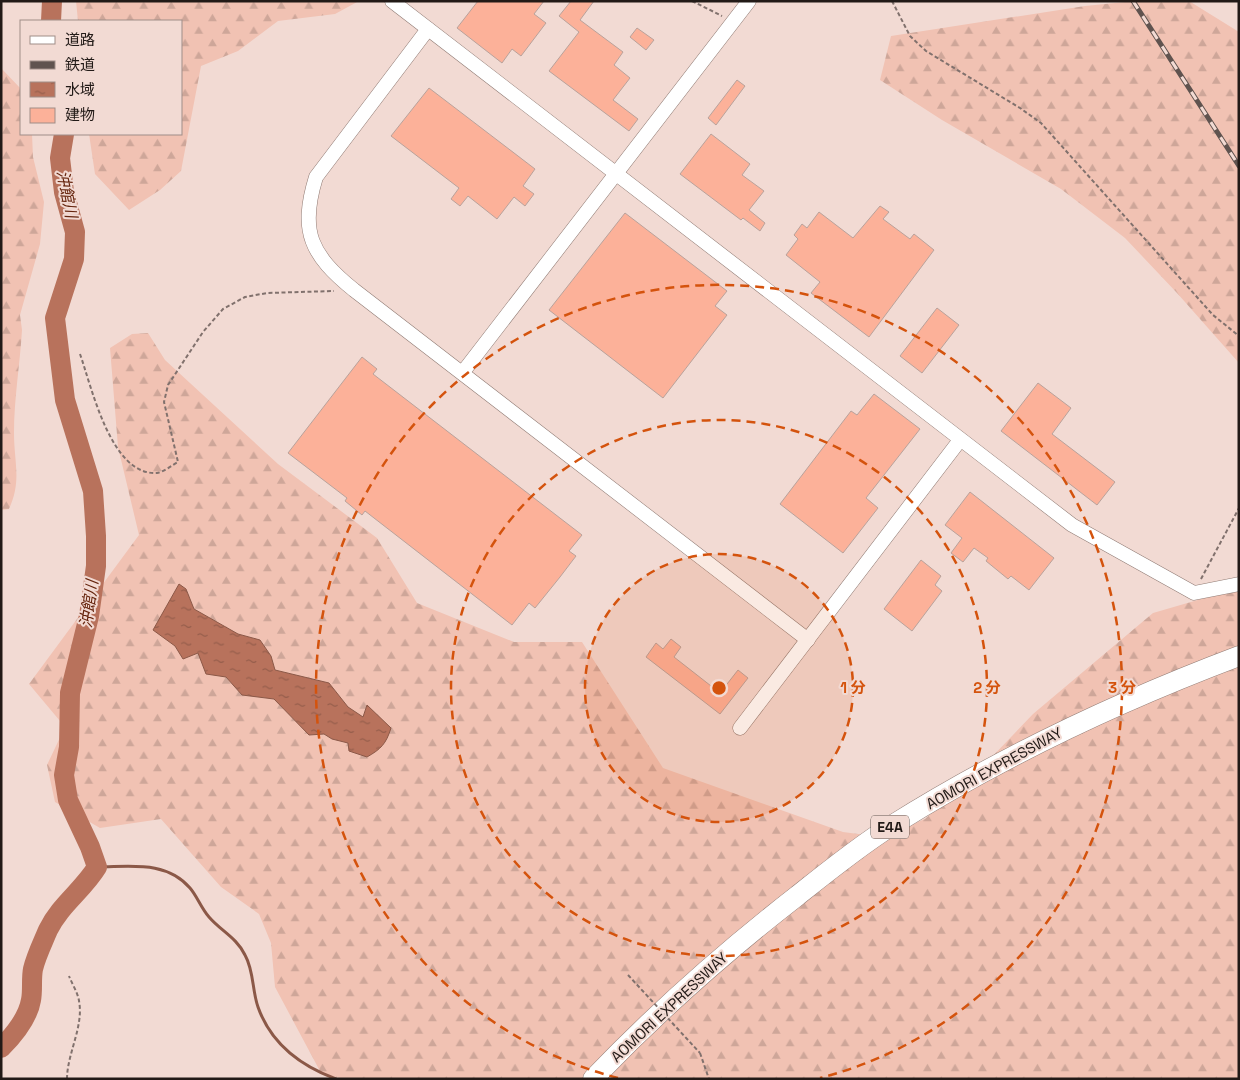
<svg xmlns="http://www.w3.org/2000/svg" width="1240" height="1080" viewBox="0 0 1240 1080" font-family="'Space Grotesk','Noto Sans JP',sans-serif">
  <style>
    .forest { fill: url(#forest-firs); fill-rule: evenodd }
    .water { fill: url(#water-ripples); stroke: #8b5847 }
    .lines { fill: none; stroke-linecap: round; stroke-linejoin: round }
    .stream { stroke: #8b5847; stroke-width: 3 }
    .river { stroke: #b8725c; stroke-width: 20 }
    .building { fill: #fcb199; stroke: #b9a29b }
    .minor-casing { stroke: #907b74; stroke-width: 15 }
    .highway-casing { stroke: #907b74; stroke-width: 21 }
    .path { stroke: #81716d; stroke-width: 2; stroke-dasharray: 4 2.5; stroke-linecap: butt }
    .minor { stroke: #fff; stroke-width: 14 }
    .highway { stroke: #fff; stroke-width: 20 }
    .rail-casing { stroke: #60534f; stroke-width: 5 }
    .rail { stroke: #f2dad3; stroke-width: 3; stroke-dasharray: 9; stroke-linecap: butt }
    .path-bridge { stroke: #81716d; stroke-width: 2; stroke-dasharray: 4 2.5; stroke-linecap: butt }
    .ring { fill: none; stroke: #d4530d; stroke-width: 2.5; stroke-dasharray: 9 6 }
    .labels { text-anchor: middle; dominant-baseline: central; stroke-width: 4; stroke-linejoin: round; paint-order: stroke }
    .shield { fill: #f2dad3; stroke: #60544f; stroke-width: 1 }
    .shield-label { font-size: 14px; font-weight: bold; fill: #221a17 }
    .street-label { font-size: 15px; fill: #221a17; stroke: #f2dad3 }
    .water-label { font-size: 16px; font-style: italic; fill: #66250e; stroke: #f2dad3 }
    .centre { fill: #d4530d; stroke: #f2dad3; stroke-width: 2.5 }
    .ring-label { font-size: 15px; text-anchor: middle; font-weight: bold; fill: #d4530d; stroke: #f2dad3; stroke-width: 4; stroke-linejoin: round; paint-order: stroke }
  </style>
  <defs>
    <pattern id="forest-firs" width="22" height="20" patternUnits="userSpaceOnUse" patternTransform="scale(1.25)"><rect width="22" height="20" fill="#f1c2b3"/><path d="M5 1l3.5 6h-7zM16 11l3.5 6h-7z" fill="#cea699"/></pattern>
    <pattern id="water-ripples" width="26" height="14" patternUnits="userSpaceOnUse" patternTransform="scale(1.25)"><rect width="26" height="14" fill="#b8725c"/><path d="M2 4q2-2 4 0t4 0M15 11q2-2 4 0t4 0" fill="none" stroke="#955d4b"/></pattern>
  </defs>
  <rect width="100%" height="100%" fill="#f2dad3"/>
  <g class="forest">
    <polygon points="76,1 359,1 335,14 278,21 238,51 201,66 181,171 160,190 129,210 95,174 89,134 181,134 181,21 78,21"/>
    <polygon points="1135,1 1189,1 1239,32 1239,363 1177,293 1125,238 1061,189 942,120 880,80 891,36 1085,6"/>
    <path d="M 1,68 L 21,89 L 21,134 L 32,134 L 33,157 L 44,202 L 40,244 L 20,315 L 22,330 C 20,364 14,399 14,433 C 14,462 22,481 9,509 L 1,510 Z"/>
    <path d="M 148,333 L 165,360 L 278,464 L 377,538 L 417,603 L 514,642 L 582,642 L 663,768 L 843,832 L 881,837 L 925,819 L 989,760 L 1033,714 L 1153,613 L 1239,588 L 1239,1079 L 343,1079 L 321,1073 L 275,987 L 271,943 L 259,914 L 221,887 L 161,819 L 100,828 L 55,802 L 47,765 L 65,727 L 29,684 L 139,535 L 118,447 L 110,348 L 132,334 ZM 186,589 L 194,609 L 238,634 L 260,640 L 271,656 L 275,670 L 329,683 L 348,707 L 363,717 L 367,705 L 367,757 L 348,743 L 332,739 L 324,734 L 309,735 L 274,699 L 242,695 L 226,677 L 198,653 L 183,659 L 175,646 Z"/>
  </g>
  <path class="water" d="M 179,584 L 186,589 L 194,609 L 238,634 L 260,640 L 271,656 L 275,670 L 329,683 L 348,707 L 363,717 L 367,705 L 391,728 C 386,744 381,749 367,757 L 349,751 L 348,743 L 332,739 L 324,734 L 309,735 L 274,699 L 242,695 L 226,677 L 206,674 L 198,653 L 183,659 L 175,646 L 153,630 Z"/>
  <g class="lines">
    <path class="stream" d="M 97,867 C 130,867 166,860 190,888 C 197,896 201,908 209,917 C 221,931 237,938 245,955 C 254,971 252,990 258,1007 C 271,1044 301,1066 336,1079"/>
    <g class="river">
      <polyline points="51,21 52,1"/>
      <path d="M 1,1048 C 14,1035 28,1018 31,1000 C 33,990 31,979 33,969 C 36,956 43,942 48,930 C 60,905 83,890 97,867 L 90,847 L 68,800 L 64,775 L 69,747 L 70,693 L 89,616 L 96,566 L 96,536 L 93,491 L 65,400 L 55,318 L 74,259 L 75,232 L 64,192 L 60,158 L 64,134"/>
    </g>
  </g>
  <g class="building">
    <polygon points="478,1 544,1 534,14 546,23 521,56 512,49 502,63 457,28"/>
    <polygon points="571,1 594,1 580,20 623,52 614,65 630,78 613,100 638,119 629,131 549,71 579,32 559,16"/>
    <polygon points="637,28 654,40 646,50 630,37"/>
    <polygon points="737,80 745,86 716,125 708,118"/>
    <polygon points="429,88 535,169 523,186 534,194 525,206 514,197 497,219 468,196 460,206 451,199 459,188 391,136"/>
    <polygon points="711,134 750,164 742,175 764,191 749,210 765,223 760,231 743,218 741,220 680,174"/>
    <polygon points="880,206 889,212 883,219 910,239 914,234 934,250 869,337 811,293 820,282 786,255 798,239 794,235 802,224 807,228 819,212 853,238"/>
    <polygon points="625,213 727,291 715,306 727,315 663,398 549,310"/>
    <polygon points="937,308 959,325 922,373 900,356"/>
    <polygon points="362,357 377,369 373,374 582,535 569,551 576,556 560,577 535,608 529,603 512,625 365,511 362,515 345,501 347,498 288,453"/>
    <polygon points="1038,383 1071,408 1052,434 1115,482 1097,505 1001,431"/>
    <polygon points="874,394 920,429 866,498 878,508 843,553 780,504 851,411 857,415"/>
    <polygon points="970,492 1054,558 1029,590 1011,576 1008,579 986,561 988,558 974,548 963,562 951,553 962,538 945,525"/>
    <polygon points="921,560 941,576 935,585 942,591 912,631 884,609"/>
    <polygon points="671,639 681,647 674,657 720,693 738,670 748,678 720,714 646,657 656,643 663,649"/>
  </g>
  <g class="lines">
    <defs>
      <g id="minor">
        <polyline points="392,1 1072,525 1194,593 1239,584"/>
        <path d="M 428,29 L 316,177 C 299,232 311,255 354,290 L 808,640"/>
        <polyline points="463,372 749,1"/>
        <polyline points="740,728 960,440"/>
      </g>
      <path id="highway" d="M 593,1079 C 656,1013 725,952 797,896 C 827,872 858,847 891,826 C 1001,757 1117,702 1239,656"/>
    </defs>
    <use href="#minor" class="minor-casing"/>
    <use href="#highway" class="highway-casing"/>
    <g class="path">
      <polyline points="692,1 722,16"/>
      <polyline points="892,1 910,36 926,51 1020,108 1041,123 1213,315 1239,336"/>
      <path d="M 80,354 C 92,388 111,476 157,473 C 164,472 172,465 178,462 L 164,402 L 168,385 L 203,332 L 223,309 L 245,297 L 267,293 L 334,291"/>
      <polyline points="1201,579 1239,508"/>
      <polyline points="700,1053 709,1079"/>
      <path d="M 67,1079 C 67,1054 84,1026 79,1001 C 78,993 72,984 69,976"/>
    </g>
    <use href="#minor" class="minor"/>
    <use href="#highway" class="highway"/>
    <defs>
      <polyline id="rail" points="1133,1 1239,166"/>
    </defs>
    <use href="#rail" class="rail-casing"/>
    <use href="#rail" class="rail"/>
    <polyline class="path-bridge" points="628,975 700,1053"/>
  </g>
  <circle cx="719" cy="688" r="134" fill="#d4530d" fill-opacity=".12"/>
  <g class="ring">
    <circle cx="719" cy="688" r="134"/>
    <circle cx="719" cy="688" r="268"/>
    <path d="M618 1078A403 403 0 1 1 820 1078"/>
  </g>
  <g class="labels">
    <rect class="shield" x="871" y="815.5" width="38" height="23" rx="4"/>
    <g class="shield-label">
      <text x="890" y="827">E4A</text>
    </g>
    <g class="street-label">
      <text transform="translate(994 768) rotate(-29)">AOMORI EXPRESSWAY</text>
      <text transform="translate(669 1007) rotate(-43)">AOMORI EXPRESSWAY</text>
    </g>
    <g class="water-label">
      <text transform="translate(67 194) rotate(79)">沖館川</text>
      <text transform="translate(89 604) rotate(-82)">沖館川</text>
    </g>
  </g>
  <circle cx="719" cy="688" r="8" class="centre"/>
  <g class="ring-label">
    <text x="853" y="693">1 分</text>
    <text x="987" y="693">2 分</text>
    <text x="1122" y="693">3 分</text>
  </g>
  <rect width="1240" height="1080" fill="none" stroke="#221a17" stroke-width="5"/>
  <rect x="20" y="20" width="162" height="115" fill="#f2dad3" stroke="#9f8d88"/>
  <rect x="30" y="36" width="25" height="8" fill="#ffffff" stroke="#9f8d88"/>
  <text x="65" y="45" font-size="15" fill="#221a17">道路</text>
  <rect x="30" y="61" width="25" height="8" fill="#60534f" stroke="#9f8d88"/>
  <text x="65" y="70" font-size="15" fill="#221a17">鉄道</text>
  <rect x="30" y="82" width="25" height="15" fill="url(#water-ripples)" stroke="#9f8d88"/>
  <text x="65" y="95" font-size="15" fill="#221a17">水域</text>
  <rect x="30" y="108" width="25" height="15" fill="#fcb199" stroke="#9f8d88"/>
  <text x="65" y="120" font-size="15" fill="#221a17">建物</text>
</svg>
